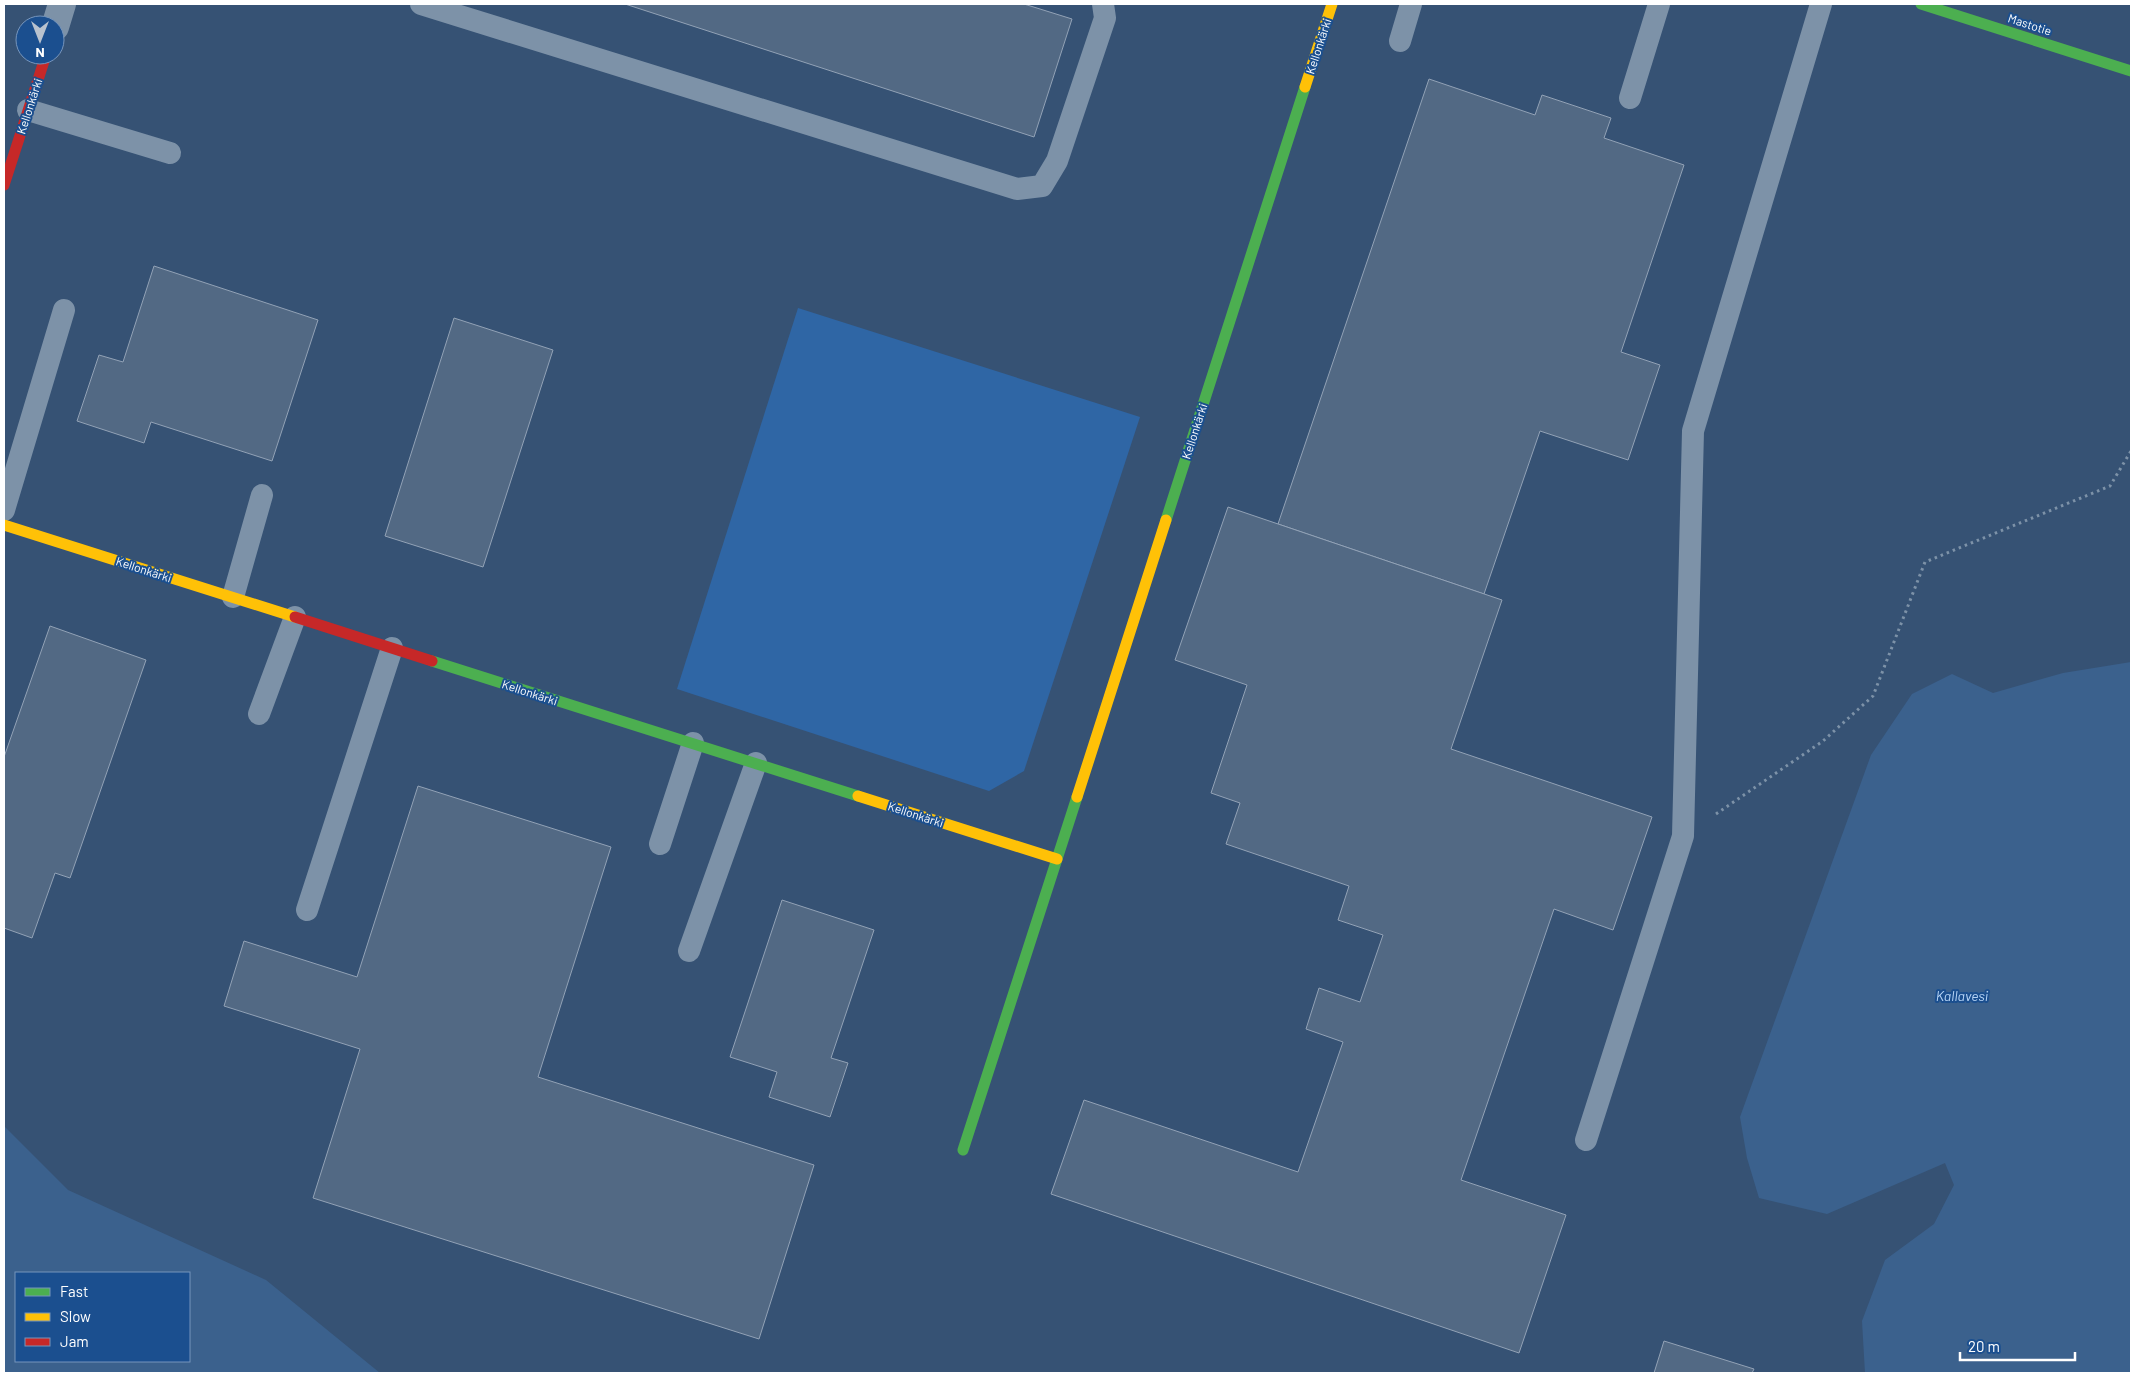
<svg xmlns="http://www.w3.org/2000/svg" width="2135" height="1377" viewBox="0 0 2135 1377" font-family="Barlow,sans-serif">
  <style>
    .green { fill: #2f66a5 }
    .water { fill: #3b618d; fill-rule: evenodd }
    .building { fill: #526984; stroke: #92a2b6 }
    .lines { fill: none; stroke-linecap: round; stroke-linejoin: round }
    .path { stroke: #7d92a8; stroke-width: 3; stroke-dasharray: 2.5 4; stroke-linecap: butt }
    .lane { stroke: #7d92a8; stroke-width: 22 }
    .street { stroke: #7d92a8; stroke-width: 28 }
    .fast { stroke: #4caf50; stroke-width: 11 }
    .slow { stroke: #ffc107; stroke-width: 11 }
    .jam { stroke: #c62828; stroke-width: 11 }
    .labels { text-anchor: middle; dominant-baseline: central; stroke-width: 4; stroke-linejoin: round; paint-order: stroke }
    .street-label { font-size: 12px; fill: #fff; stroke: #1b4f8f }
    .water-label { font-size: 14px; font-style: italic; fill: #b5d3f5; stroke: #1b4f8f }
  </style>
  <rect width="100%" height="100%" fill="#365274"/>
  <polygon class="green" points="798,308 1140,417 1024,771 989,791 677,689"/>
  <g class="water">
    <polygon points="2131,662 2131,1373 1865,1373 1862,1321 1885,1260 1934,1224 1954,1185 1945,1163 1827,1214 1759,1198 1747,1158 1740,1117 1871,755 1912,694 1952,674 1993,693 2063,673"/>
    <path d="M 4,1126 L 68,1190 L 266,1280 L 380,1373 L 4,1373 ZM 16,1273 L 189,1273 L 189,1361 L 16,1361 Z"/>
  </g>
  <g class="building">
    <polygon points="625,4 1024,4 1072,19 1034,137"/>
    <polygon points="1429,79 1535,115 1542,95 1611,118 1604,138 1684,165 1621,352 1660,365 1628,460 1540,431 1484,594 1278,524"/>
    <polygon points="154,266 318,320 272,461 151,422 144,443 77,421 99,355 123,362"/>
    <polygon points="454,318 553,350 483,567 385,536"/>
    <polygon points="1228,507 1502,600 1451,749 1652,817 1613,930 1554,909 1461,1180 1566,1215 1519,1353 1051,1194 1084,1100 1298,1172 1343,1042 1306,1029 1319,988 1360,1002 1383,935 1338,920 1349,886 1226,844 1240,803 1211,793 1247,685 1175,660"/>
    <polygon points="50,626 146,660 70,878 55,873 32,938 4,928 4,757"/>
    <polygon points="418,786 611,847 538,1077 814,1165 759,1339 313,1198 360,1049 224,1006 244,941 357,977"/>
    <polygon points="782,900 874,930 831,1058 848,1063 830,1117 769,1097 777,1072 730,1057"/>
    <polygon points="1664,1341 1754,1369 1752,1373 1654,1373"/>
  </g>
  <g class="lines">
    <polyline class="path" points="1716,814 1823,741 1873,696 1925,562 2110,486 2131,451"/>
    <g class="lane">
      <polyline points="421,4 1017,189 1042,186 1057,161 1105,18 1103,4"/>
      <polyline points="1400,41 1411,4"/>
      <polyline points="1630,98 1659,4"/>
      <polyline points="28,110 170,153"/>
      <polyline points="4,510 64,310"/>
      <polyline points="233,597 262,495"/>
      <polyline points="259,714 295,617"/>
      <polyline points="660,844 693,743"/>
      <polyline points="307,910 392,648"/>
      <polyline points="689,951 756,763"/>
      <polyline points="1586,1140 1683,836 1693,431 1821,4"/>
    </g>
    <polyline class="street" points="55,27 62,4"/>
    <g class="fast">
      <polyline points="1921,4 2131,71"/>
      <polyline points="1166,520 1305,87"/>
      <polyline points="432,661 858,796"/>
      <polyline points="963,1150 1077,797"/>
    </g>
    <g class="slow">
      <polyline points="1305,87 1332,4"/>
      <polyline points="4,525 295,617"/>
      <polyline points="858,796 1057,859"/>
      <polyline points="1077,797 1166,520"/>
    </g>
    <g class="jam">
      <polyline points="4,185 46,55"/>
      <polyline points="295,617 432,661"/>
    </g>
  </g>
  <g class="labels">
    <g class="street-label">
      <text transform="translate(2030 24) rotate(18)">Mastotie</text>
      <text transform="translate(1318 46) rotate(-72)">Kellonkärki</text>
      <text transform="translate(29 106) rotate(-72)">Kellonkärki</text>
      <text transform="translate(1194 431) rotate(-72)">Kellonkärki</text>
      <text transform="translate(144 569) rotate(18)">Kellonkärki</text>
      <text transform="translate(530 692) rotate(18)">Kellonkärki</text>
      <text transform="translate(916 814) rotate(18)">Kellonkärki</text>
    </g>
    <g class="water-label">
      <text x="1962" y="995">Kallavesi</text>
    </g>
  </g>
  <rect width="2135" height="1377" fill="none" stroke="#ffffff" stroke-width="10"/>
  <rect x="15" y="1272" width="175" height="90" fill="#1b4f8f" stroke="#7695bc"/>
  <rect x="25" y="1288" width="25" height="8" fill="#4caf50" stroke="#7695bc"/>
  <text x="60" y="1297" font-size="15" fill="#ffffff">Fast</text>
  <rect x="25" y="1313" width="25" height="8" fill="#ffc107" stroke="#7695bc"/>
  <text x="60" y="1322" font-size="15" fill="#ffffff">Slow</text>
  <rect x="25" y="1338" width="25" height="8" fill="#c62828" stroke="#7695bc"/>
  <text x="60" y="1347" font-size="15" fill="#ffffff">Jam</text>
  <g transform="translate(40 40) rotate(180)"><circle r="24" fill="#1b4f8f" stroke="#7695bc"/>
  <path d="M0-4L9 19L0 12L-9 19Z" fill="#b9c2ce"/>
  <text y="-8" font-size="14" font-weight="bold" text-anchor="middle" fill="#ffffff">N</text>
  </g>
  <path d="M1960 1352v8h115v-8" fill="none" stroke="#ffffff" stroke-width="2.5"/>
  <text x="1968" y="1352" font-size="15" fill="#ffffff" stroke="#1b4f8f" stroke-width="4" paint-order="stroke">20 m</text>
</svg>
